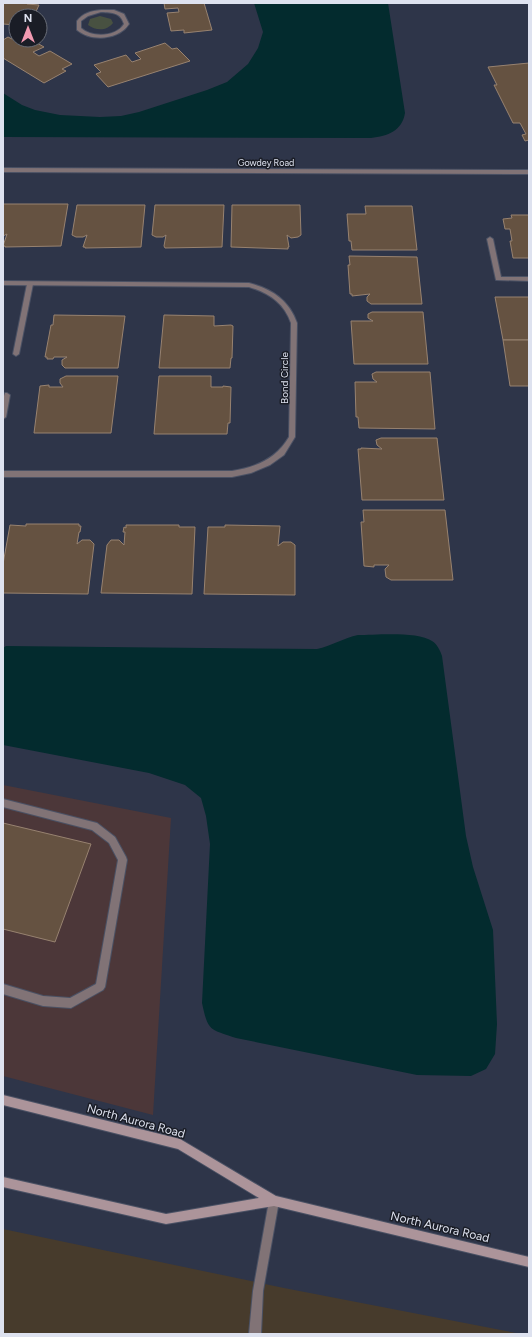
<svg xmlns="http://www.w3.org/2000/svg" width="532" height="1337" viewBox="0 0 532 1337" font-family="Figtree,sans-serif">
  <style>
    .commercial { fill: #4c3739 }
    .industrial { fill: #473b2c }
    .green { fill: #485141 }
    .water { fill: #032b2e }
    .building { fill: #655241; stroke: #978270 }
    .lines { fill: none; stroke-linecap: round; stroke-linejoin: round }
    .service-casing { stroke: #4a5164; stroke-width: 2 }
    .minor-casing { stroke: #4a5164; stroke-width: 2 }
    .secondary-casing { stroke: #4a5164; stroke-width: 2 }
    .service { fill: #817376; fill-rule: evenodd }
    .minor { fill: #817376; fill-rule: evenodd }
    .secondary { fill: #ac949a; fill-rule: evenodd }
    .labels { text-anchor: middle; dominant-baseline: central; stroke-width: 3; stroke-linejoin: round; paint-order: stroke }
    .far-street-label { font-size: 9px; fill: #dee2ef; stroke: #1a1d26 }
    .street-label { font-size: 10px; fill: #dee2ef; stroke: #1a1d26 }
    .near-street-label { font-size: 12px; fill: #dee2ef; stroke: #1a1d26 }
  </style>
  <rect width="100%" height="100%" fill="#2e3549"/>
  <polygon class="commercial" points="3,785 171,818 153,1115 3,1076"/>
  <polygon class="industrial" points="3,1229 284,1288 521,1334 3,1334"/>
  <path class="green" d="M 100,16 L 111,19 L 113,23 C 107,31 96,31 88,25 L 90,19 Z"/>
  <g class="water">
    <path d="M 254,3 L 388,3 L 405,113 C 402,131 388,136 371,138 L 3,137 L 3,93 L 22,105 L 35,110 L 60,115 L 100,117 L 121,116 L 139,112 L 207,90 L 227,82 L 248,64 L 258,48 L 263,32 Z"/>
    <path d="M 358,635 C 375,635 418,631 432,641 C 437,644 440,650 442,656 L 466,836 L 473,867 L 493,930 L 497,1024 L 495,1054 L 486,1069 L 471,1076 L 417,1075 L 236,1038 C 209,1029 208,1031 202,1003 L 210,844 L 206,816 L 201,798 L 185,785 L 149,773 L 3,745 L 3,648 L 6,646 L 317,649 C 331,646 344,638 358,635 Z"/>
  </g>
  <g class="building">
    <polygon points="3,3 27,3 27,4 39,5 34,16 16,16 16,25 3,24"/>
    <polygon points="164,3 204,3 212,30 184,33 184,30 171,31 167,13 179,12 178,8 165,9"/>
    <polygon points="8,37 12,39 16,37 16,40 32,40 44,47 33,52 39,56 50,51 72,64 62,69 66,71 44,83 3,58 3,40"/>
    <polygon points="165,43 172,49 177,48 190,61 108,87 96,74 101,72 94,65 126,55 132,62 141,59 135,53"/>
    <polygon points="529,63 529,140 525,141 522,135 526,134 520,123 513,123 494,85 497,85 488,67"/>
    <polygon points="3,204 68,204 61,246 5,247 5,246 3,246 7,234 3,236"/>
    <polygon points="77,205 145,205 141,247 85,248 85,247 83,247 87,235 83,237 76,237 72,235"/>
    <polygon points="155,205 224,205 222,247 165,248 164,246 166,235 163,237 156,237 152,235"/>
    <polygon points="232,205 300,205 301,235 298,237 291,238 287,235 289,247 288,247 288,249 231,247"/>
    <polygon points="365,206 412,206 417,250 352,250 351,241 349,241 347,214 366,214"/>
    <polygon points="511,215 529,215 529,258 513,258 510,241 512,241 510,229 505,229 503,219 512,218"/>
    <polygon points="349,256 417,257 422,304 371,304 367,301 367,297 370,294 352,296 352,294 350,294 348,265 350,265"/>
    <polygon points="495,297 529,297 529,340 503,340"/>
    <polygon points="372,312 423,312 428,364 354,364 351,321 373,321 368,318 368,314"/>
    <polygon points="54,315 125,316 118,368 65,368 62,365 62,360 67,357 54,357 53,359 47,359 47,357 45,357 51,325 53,325"/>
    <polygon points="164,315 214,316 214,326 231,325 233,326 232,358 231,358 230,368 159,368"/>
    <polygon points="503,340 529,340 529,386 510,386"/>
    <polygon points="376,372 430,372 435,429 359,428 358,417 356,417 355,382 377,382 373,379 372,374"/>
    <polygon points="66,376 118,376 111,433 34,433 40,386 49,385 49,387 63,387 60,383 60,379"/>
    <polygon points="159,376 211,376 211,387 223,387 223,386 231,387 230,423 228,423 227,434 154,434"/>
    <polygon points="381,438 437,438 444,500 362,500 358,449 361,449 361,448 382,449 377,445 376,440"/>
    <polygon points="363,510 445,510 453,580 391,580 386,577 385,569 389,565 374,565 374,567 364,566 361,522 364,522"/>
    <polygon points="26,524 79,524 79,526 81,526 80,532 79,532 77,544 82,540 90,540 94,544 88,594 3,593 3,564 10,525 26,526"/>
    <polygon points="126,525 179,525 179,527 195,527 192,594 101,593 107,545 111,540 119,540 124,545 125,532 123,532 124,527 126,528"/>
    <polygon points="225,525 280,526 278,546 283,542 291,542 295,545 295,595 204,594 208,527 225,527"/>
    <polygon points="3,823 91,844 55,942 3,929"/>
  </g>
  <g class="lines">
    <defs>
      <g id="service">
        <polygon points="30,282 33,284 19,354 16,356 13,354 27,284"/>
        <polygon points="5,393 7,393 10,395 6,417 3,419 3,399"/>
        <polygon points="3,799 97,823 115,837 126,857 127,860 105,987 103,990 71,1008 43,1006 3,994 3,984 43,996 70,998 96,984 118,860 109,843 92,830 3,807"/>
        <polygon points="274,1196 278,1197 279,1201 263,1291 261,1334 249,1334 253,1291 269,1201 270,1197"/>
      </g>
      <g id="minor">
        <path d="M 101,10 L 114,10 L 124,14 L 129,24 C 119,40 91,42 77,30 L 77,21 C 83,13 91,11 101,10 ZM 101,12 C 113,13 120,12 124,24 C 116,37 92,38 81,28 L 81,21 L 88,16 Z"/>
        <polygon points="3,168 529,170 529,174 3,172"/>
        <polygon points="490,237 493,239 501,277 529,277 529,281 496,280 487,239"/>
        <path d="M 3,281 L 249,283 C 272,289 289,300 297,323 L 295,437 L 284,455 L 270,465 L 251,473 L 232,477 L 3,477 L 3,471 L 232,471 C 256,467 276,459 289,437 L 291,323 C 284,303 269,293 249,287 L 3,285 Z"/>
      </g>
      <polygon id="secondary" points="3,1095 180,1139 276,1196 529,1257 529,1267 274,1206 166,1224 3,1187 3,1177 166,1214 259,1198 178,1149 3,1105"/>
    </defs>
    <use href="#service" class="service-casing"/>
    <use href="#minor" class="minor-casing"/>
    <use href="#secondary" class="secondary-casing"/>
    <use href="#service" class="service"/>
    <use href="#minor" class="minor"/>
    <use href="#secondary" class="secondary"/>
  </g>
  <g class="labels">
    <g class="far-street-label">
      <text x="266" y="162">Gowdey Road</text>
    </g>
    <g class="street-label">
      <text transform="translate(284 378) rotate(-90)">Bond Circle</text>
    </g>
    <g class="near-street-label">
      <text transform="translate(136 1121) rotate(15)">North Aurora Road</text>
      <text transform="translate(440 1227) rotate(13)">North Aurora Road</text>
    </g>
  </g>
  <rect width="532" height="1337" fill="none" stroke="#dee2ef" stroke-width="8"/>
  <g transform="translate(28 28)"><circle r="19" fill="#1a1d26" stroke="#686c76"/>
  <path d="M0-3L7 15L0 10L-7 15Z" fill="#f19ab1"/>
  <text y="-6" font-size="11" font-weight="bold" text-anchor="middle" fill="#dee2ef">N</text>
  </g>
</svg>
